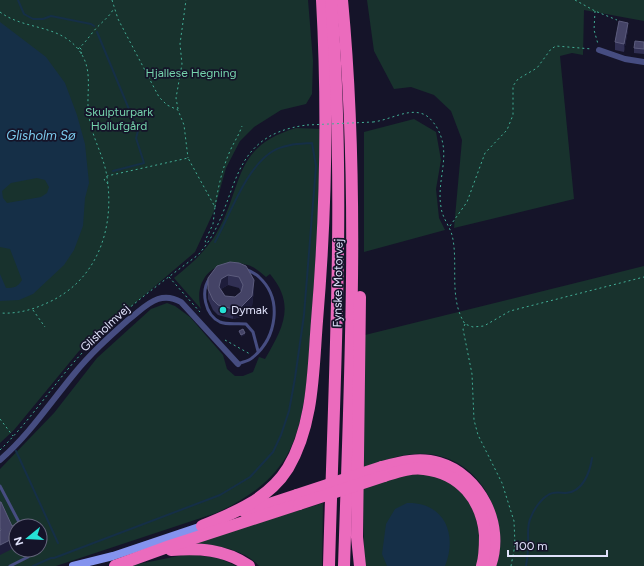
<svg xmlns="http://www.w3.org/2000/svg" width="644" height="566" viewBox="0 0 644 566" font-family="Figtree,sans-serif">
  <style>
    .green { fill: #18322d; fill-rule: evenodd }
    .water { fill: #152f47; fill-rule: evenodd }
    .lines { fill: none; stroke-linecap: round; stroke-linejoin: round }
    .stream { stroke: #152f47; stroke-width: 2 }
    .path { stroke: #42ae96; stroke-width: 1; stroke-dasharray: 2 3; stroke-linecap: butt }
    .lane { stroke: #464d81; stroke-width: 3 }
    .street { stroke: #464d81; stroke-width: 6 }
    .secondary { stroke: #8493ee; stroke-width: 8 }
    .highway { stroke: #eb6bbd; stroke-width: 12 }
    .path-bridge { stroke: #42ae96; stroke-width: 1; stroke-dasharray: 2 3; stroke-linecap: butt }
    .highway-bridge { stroke: #eb6bbd; stroke-width: 12 }
    .wall { fill: #313054; fill-rule: evenodd }
    .shaded-wall { fill: #1e1d3b }
    .building { fill: #444366; stroke: #5c5c7d; fill-rule: evenodd }
    .poi-dot { fill: #26e2d6; stroke: #151429; stroke-width: 1.5 }
    .labels { text-anchor: middle; dominant-baseline: central; stroke-width: 3.5; stroke-linejoin: round; paint-order: stroke }
    .park-label { font-size: 12px; fill: #75d3ac; stroke: #151429 }
    .street-label { font-size: 12px; fill: #e0e2fb; stroke: #151429 }
    .poi-label { font-size: 12px; fill: #e0e2fb; stroke: #151429; text-anchor: start }
    .water-label { font-size: 13px; font-style: italic; fill: #7ccbed; stroke: #151429 }
  </style>
  <rect width="100%" height="100%" fill="#151429"/>
  <g class="green">
    <polygon points="0,0 308,0 313,61 312,94 306,104 281,110 254,127 240,141 226,168 214,211 195,252 79,351 14,430 0,443"/>
    <polygon points="367,0 644,0 644,21 584,10 583,55 572,53 560,56 574,199 454,228 462,140 451,111 434,95 411,87 394,89 374,51"/>
    <polygon points="414,119 436,132 441,160 436,189 439,218 445,230 364,252 364,132"/>
    <path d="M 296,128 L 321,129 C 319,195 316,260 311,326 C 308,366 307,421 286,457 C 269,484 245,500 216,513 L 56,566 L 0,566 L 0,469 L 54,413 L 97,358 L 151,309 L 167,303 L 175,306 L 190,317 L 223,355 L 227,369 L 235,376 L 243,376 L 253,372 L 259,357 L 265,359 C 283,328 296,305 270,274 L 266,277 C 261,273 255,267 248,265 C 218,256 192,277 201,309 L 174,278 C 191,264 204,253 216,234 C 244,187 231,147 296,128 ZM 16,526 L 40,526 L 40,550 L 16,550 Z"/>
    <path d="M 644,266 L 644,566 L 496,566 C 497,556 500,545 499,536 C 497,490 464,451 416,454 C 398,454 380,463 363,468 L 365,335 Z"/>
    <polygon points="414,472 447,478 472,503 481,540 477,566 364,566 363,487"/>
    <path d="M 323,503 L 322,566 L 259,566 C 243,548 214,545 191,543 Z"/>
    <polygon points="188,554 219,558 236,566 129,566"/>
  </g>
  <g class="water">
    <path d="M 0,22 L 46,57 L 65,83 L 77,115 L 85,144 L 89,183 L 85,198 L 83,226 L 74,250 L 64,265 L 33,294 L 19,300 L 0,301 L 0,274 L 6,288 C 14,288 18,287 22,280 L 10,249 L 0,247 ZM 37,178 L 45,180 L 49,187 L 47,193 L 41,197 L 7,203 L 3,198 L 2,191 L 11,183 Z"/>
    <path d="M 407,503 C 444,502 458,534 445,566 L 387,566 L 382,554 L 386,524 L 395,509 Z"/>
  </g>
  <g class="lines">
    <g class="stream">
      <polyline points="18,0 24,14 33,19 43,19 51,16 91,24 94,26"/>
      <polyline points="97,32 138,131 136,138 144,163 113,171"/>
      <polyline points="16,451 58,543"/>
      <path d="M 33,566 L 51,558 L 54,558 L 220,495 L 250,477 L 273,452 L 281,435 L 289,411 L 295,378 L 304,315 L 316,166 L 312,143 C 299,144 285,144 273,151 C 246,167 230,215 215,242"/>
      <path d="M 526,566 C 527,560 528,554 528,547 C 529,537 526,526 531,517 C 534,509 541,499 548,495 C 554,491 560,493 566,493 C 583,492 590,472 592,458"/>
    </g>
    <g class="path">
      <polyline points="112,0 118,19 159,97 167,105 178,110 184,125 188,158"/>
      <polyline points="575,0 595,11 617,20"/>
      <polyline points="595,11 594,30 598,44"/>
      <path d="M 0,12 C 24,30 58,24 78,49 C 95,70 85,93 89,116 C 92,138 104,156 107,177 C 115,229 97,281 47,303 C 32,310 17,314 0,313"/>
      <polyline points="80,48 82,50 81,54"/>
      <path d="M 78,49 C 85,43 88,38 93,32 C 100,23 109,18 114,8"/>
      <polyline points="178,109 176,98 182,64 180,44 186,0"/>
      <path d="M 373,122 C 390,120 408,108 423,114 C 429,116 433,122 436,126 C 453,154 436,178 441,207 C 442,217 449,225 452,235 C 459,263 448,298 465,324 L 473,327 L 484,326 L 510,311 L 644,277"/>
      <polyline points="108,184 104,180 107,176 188,158 215,207 213,224 205,241 207,244"/>
      <path d="M 215,207 C 218,188 222,169 230,151 C 234,142 239,135 242,126"/>
      <polyline points="450,226 467,202 485,153 507,130 513,115 513,86 518,79 537,68 551,49 556,46 592,49"/>
      <polyline points="169,277 200,312"/>
      <polyline points="33,310 45,327"/>
      <polyline points="465,324 463,329 472,374 474,420 478,435 502,483 514,521 515,545 511,566"/>
      <polyline points="225,340 250,354"/>
      <polyline points="0,419 13,436"/>
      <path d="M 0,450 C 31,420 54,383 83,352 C 116,315 158,285 198,255 C 243,205 221,136 307,125"/>
    </g>
    <g class="lane">
      <path d="M 210,278 C 200,291 205,315 220,322 C 227,325 238,323 246,324 L 253,332 L 258,351"/>
      <path d="M 238,364 C 242,362 249,361 252,358 C 277,338 283,299 259,277 C 255,273 250,271 245,269"/>
      <polyline points="0,486 21,526"/>
      <polyline points="10,566 28,557 32,550"/>
    </g>
    <g class="street">
      <polyline points="599,50 625,59 644,62"/>
      <path d="M 0,460 C 29,435 50,403 74,374 C 90,354 109,337 128,320 C 138,313 146,303 158,299 C 167,296 174,298 181,302 L 238,364"/>
    </g>
    <polyline class="secondary" points="73,566 113,556 202,526"/>
    <g class="highway">
      <path d="M 342,0 C 360,188 350,377 344,566"/>
      <path d="M 382,467 C 400,462 420,457 439,463 C 480,475 505,525 490,566"/>
      <path d="M 384,476 C 397,472 411,467 424,469 C 460,473 482,500 485,535 C 485,545 485,557 482,566"/>
      <polyline points="245,512 297,495"/>
      <path d="M 202,526 C 234,513 269,499 288,468 C 314,424 313,370 317,321 C 326,214 328,107 322,0"/>
      <path d="M 171,550 C 199,548 225,549 249,566"/>
      <polyline points="115,566 170,546 299,504"/>
      <path d="M 329,566 C 334,377 346,188 331,0"/>
      <polyline points="360,566 357,537 360,297"/>
    </g>
    <polyline class="path-bridge" points="307,125 373,122"/>
    <g class="highway-bridge">
      <polyline points="297,495 382,467"/>
      <polyline points="299,504 384,476"/>
    </g>
  </g>
  <g class="wall">
    <polygon points="628,30 624,52 615,50 615,42"/>
    <polygon points="644,42 644,54 634,53 634,48"/>
    <path d="M 230,262 L 254,290 L 252,306 L 241,317 L 233,319 L 218,315 L 213,310 L 208,299 L 208,278 ZM 228,285 L 239,288 L 241,292 L 235,297 L 225,296 L 221,289 Z"/>
  </g>
  <g class="shaded-wall">
    <polygon points="628,23 628,30 624,52 624,44"/>
    <polygon points="228,275 228,285 221,289 219,297 219,287 221,279"/>
    <polygon points="254,280 254,290 252,306 241,317 233,319 233,309"/>
    <polygon points="245,333 245,335 241,337 241,335"/>
    <polygon points="16,537 16,547 0,555 0,545"/>
  </g>
  <g class="building">
    <polygon points="619,21 628,23 624,44 615,42"/>
    <polygon points="635,41 644,42 644,49 634,48"/>
    <path d="M 230,262 L 239,263 L 246,266 L 254,280 L 252,296 L 241,307 L 233,309 L 218,305 L 213,300 L 208,289 L 208,278 L 217,266 ZM 228,275 L 239,277 L 243,285 L 241,292 L 235,297 L 225,296 L 219,287 L 221,279 Z"/>
    <polygon points="243,329 245,333 241,335 239,331"/>
    <polygon points="0,502 1,502 12,526 18,523 20,526 16,526 16,537 0,545 0,531 1,530 0,528"/>
  </g>
  <circle class="poi-dot" cx="223" cy="310" r="4"/>
  <g class="labels">
    <g class="park-label">
      <text x="191" y="73">Hjallese Hegning</text>
      <text x="119" y="112">Skulpturpark<tspan x="119" dy="14">Hollufgård</tspan></text>
    </g>
    <g class="street-label">
      <text transform="translate(338 283) rotate(-89)">Fynske Motorvej</text>
      <text transform="translate(105 328) rotate(-43)">Glisholmvej</text>
    </g>
    <g class="poi-label">
      <text x="231" y="310">Dymak</text>
    </g>
    <g class="water-label">
      <text x="41" y="135">Glisholm Sø</text>
    </g>
  </g>
  <g transform="translate(28 538) rotate(252)"><circle r="19" fill="#151429" stroke="#66667d"/>
  <path d="M0-3L7 15L0 10L-7 15Z" fill="#26e2d6"/>
  <text y="-6" font-size="11" font-weight="bold" text-anchor="middle" fill="#e0e2fb">N</text>
  </g>
  <path d="M508 550v6h99v-6" fill="none" stroke="#e0e2fb" stroke-width="2"/>
  <text x="514" y="550" font-size="12" fill="#e0e2fb" stroke="#151429" stroke-width="3" paint-order="stroke">100 m</text>
</svg>
